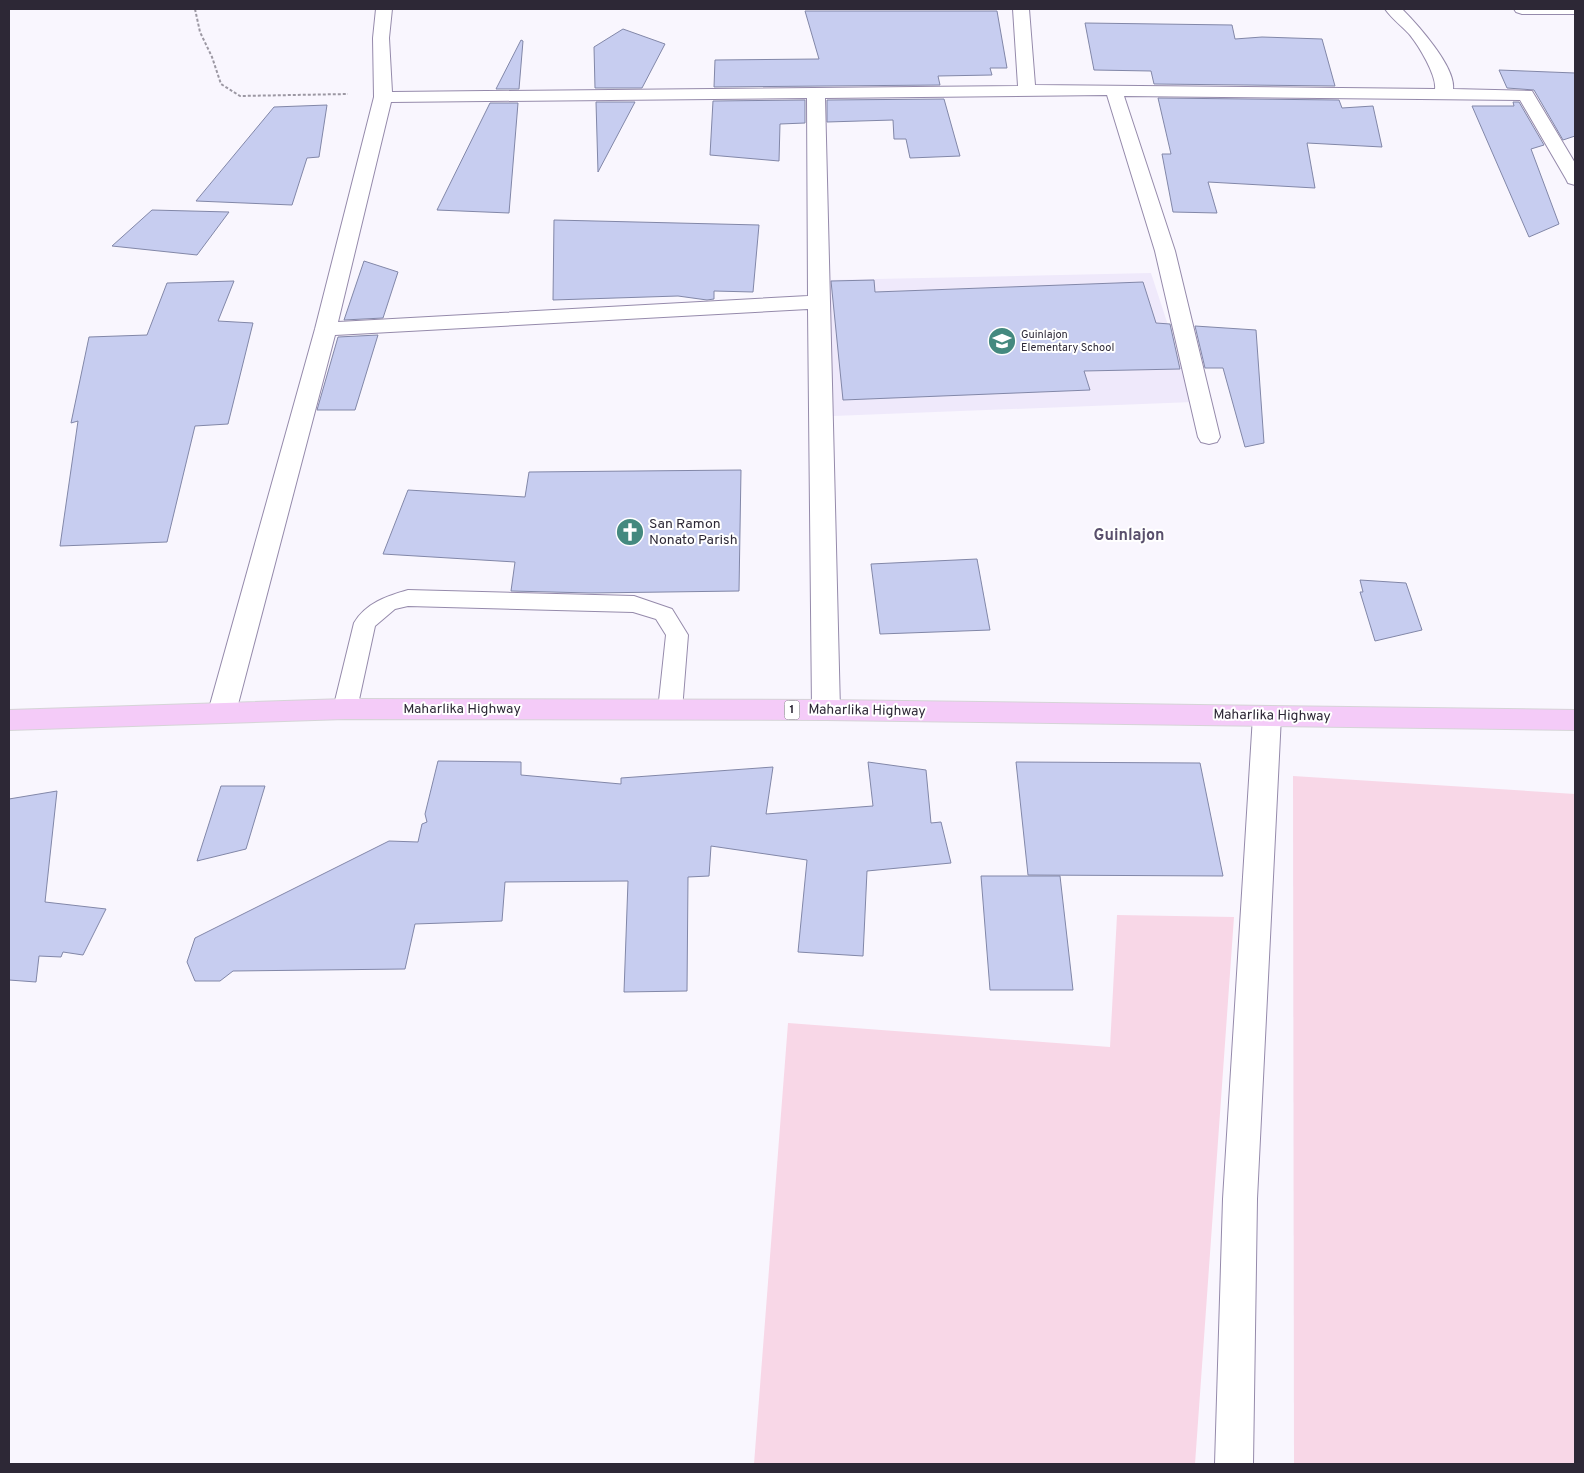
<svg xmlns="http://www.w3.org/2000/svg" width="1584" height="1473" viewBox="0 0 1584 1473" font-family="Overpass,sans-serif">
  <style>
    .built { fill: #efe9fb }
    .green { fill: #f8d7e7 }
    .building { fill: #c7cdf0; stroke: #8287a8 }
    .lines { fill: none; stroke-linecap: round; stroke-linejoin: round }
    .service-casing { stroke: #958aab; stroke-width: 2 }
    .minor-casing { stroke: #958aab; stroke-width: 2 }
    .tertiary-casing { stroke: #958aab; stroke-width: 2 }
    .trunk-casing { stroke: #d5d4d7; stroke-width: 2 }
    .path { stroke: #9c98a3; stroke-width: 2; stroke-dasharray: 3 2; stroke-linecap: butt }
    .service { fill: #fff; fill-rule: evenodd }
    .minor { fill: #fff; fill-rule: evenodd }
    .tertiary { fill: #fff; fill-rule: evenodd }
    .trunk { fill: #f4cbf8; fill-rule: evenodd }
    .labels { text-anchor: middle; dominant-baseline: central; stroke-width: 4; stroke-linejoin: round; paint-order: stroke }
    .far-poi-label { font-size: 11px; fill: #2d2836; stroke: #fff; text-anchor: start }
    .shield { fill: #fff; stroke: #6c6872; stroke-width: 1 }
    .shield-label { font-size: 12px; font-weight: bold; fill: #2d2836 }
    .poi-label { font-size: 14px; fill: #2d2836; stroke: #fff; text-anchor: start }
    .street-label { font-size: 14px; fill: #2d2836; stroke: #fff }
    .quarter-label { font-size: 16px; font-weight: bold; fill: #594f6c; stroke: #fff }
  </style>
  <rect width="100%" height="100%" fill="#f9f6fe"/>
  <polygon class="built" points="1151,273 1193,402 833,416 828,280"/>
  <g class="green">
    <polygon points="1293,776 1575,794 1575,1464 1294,1464"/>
    <polygon points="1117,915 1234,917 1195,1464 754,1464 788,1023 1110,1047"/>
  </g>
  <g class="building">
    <polygon points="805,11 997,11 1007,68 990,68 992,75 938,76 940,85 714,87 715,60 819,59"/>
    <polygon points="1085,23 1232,25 1235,39 1262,37 1322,39 1335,86 1154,84 1151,71 1094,70"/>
    <polygon points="623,29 665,44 642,88 595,88 594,47"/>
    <polygon points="521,40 523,41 519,89 496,89"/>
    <polygon points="1499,70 1575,73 1575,136 1563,140 1534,90 1507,88"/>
    <polygon points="1158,98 1339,100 1342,108 1373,106 1382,147 1307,143 1315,188 1208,182 1217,213 1173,212 1162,154 1171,154"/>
    <polygon points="944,99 960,156 910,158 906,139 894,139 893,120 827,122 827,100"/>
    <polygon points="805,100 805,123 780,124 779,161 710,155 713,101"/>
    <polygon points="596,102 635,102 598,172"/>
    <polygon points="1513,102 1519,102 1544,145 1531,149 1559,224 1529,237 1472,106 1514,106"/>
    <polygon points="490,103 518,103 509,213 437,210"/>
    <polygon points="327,105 319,157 307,158 292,205 196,201 274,107"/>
    <polygon points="152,210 229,212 197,255 112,246"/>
    <polygon points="554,220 759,225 753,292 714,291 714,299 707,300 678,296 553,300"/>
    <polygon points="364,261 398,272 383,318 344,320"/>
    <polygon points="874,280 875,292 1143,282 1156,323 1170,324 1180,369 1084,371 1090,390 843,400 831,281"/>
    <polygon points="234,281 218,321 253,323 228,424 195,426 167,542 60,546 78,421 71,423 89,337 147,335 167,283"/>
    <polygon points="1195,326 1256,330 1264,443 1245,447 1223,368 1205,368"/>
    <polygon points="378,335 355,410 317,410 338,337"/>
    <polygon points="741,470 739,591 591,593 511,591 515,562 383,554 408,490 525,497 529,472"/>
    <polygon points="977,559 990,630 880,634 871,564"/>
    <polygon points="1360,580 1406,583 1422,630 1375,641 1360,592 1363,592"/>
    <polygon points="438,761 521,762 521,775 621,784 621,778 773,767 766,814 873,806 868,762 926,770 931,823 941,822 951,863 867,871 863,956 798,952 807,860 711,846 709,876 688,877 687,991 624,992 628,881 505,882 502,921 415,924 405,969 233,971 220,981 195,981 187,962 195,938 389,841 418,842 422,824 427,822 425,814"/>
    <polygon points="1016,762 1200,763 1223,876 1028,875"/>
    <polygon points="221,786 265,786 246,849 197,861"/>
    <polygon points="57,791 45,902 106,909 83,955 63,952 61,957 39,956 36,982 9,980 9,799"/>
    <polygon points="981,876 1060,876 1073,990 990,990"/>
  </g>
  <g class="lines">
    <defs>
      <path id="service" d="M 408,590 L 634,596 L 672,609 L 688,635 L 682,710 L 678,716 L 670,719 L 662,716 L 658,710 L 666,635 L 656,619 L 633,612 L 408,606 L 395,609 L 375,626 L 357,709 L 353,715 L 345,718 L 337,715 L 333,709 L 354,623 C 366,603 387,596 408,590 Z"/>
      <g id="minor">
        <path d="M 376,9 L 392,9 L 389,38 L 392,92 L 1018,86 L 1013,9 L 1029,9 L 1035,85 L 1435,89 C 1437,76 1419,46 1410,35 C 1402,26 1392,19 1385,9 L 1402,9 C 1417,24 1456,67 1453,89 L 1532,91 L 1575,163 L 1575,185 L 1568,183 L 1566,179 L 1520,100 L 1124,96 L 1175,251 L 1220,437 L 1217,442 L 1209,444 L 1201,442 L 1198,437 L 1155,251 L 1107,95 L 825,98 L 840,710 L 836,717 L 826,720 L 816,717 L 812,710 L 808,309 L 335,335 L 236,712 L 232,719 L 222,722 L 212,719 L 208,712 L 315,329 L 374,97 L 373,38 ZM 807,98 L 808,296 L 338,322 L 391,102 Z"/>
        <polygon points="1514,9 1575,9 1575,14 1522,14 1516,12"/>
      </g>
      <polygon id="tertiary" points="1267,706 1277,709 1281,716 1257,1199 1253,1464 1215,1464 1223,1199 1253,716 1257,709"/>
      <polygon id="trunk" points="345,699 826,700 1575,710 1575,730 826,720 345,719 9,730 9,710"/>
    </defs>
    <use href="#service" class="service-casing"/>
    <use href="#minor" class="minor-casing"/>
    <use href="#tertiary" class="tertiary-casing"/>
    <use href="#trunk" class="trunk-casing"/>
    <polyline class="path" points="195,9 200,32 212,57 221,84 240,96 348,94"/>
    <use href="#service" class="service"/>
    <use href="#minor" class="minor"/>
    <use href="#tertiary" class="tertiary"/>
    <use href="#trunk" class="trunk"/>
  </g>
  <defs>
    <symbol id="school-disc" viewBox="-11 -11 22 22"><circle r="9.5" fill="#44897f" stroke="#fff"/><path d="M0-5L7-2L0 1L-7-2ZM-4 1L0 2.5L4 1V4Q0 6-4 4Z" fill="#fff"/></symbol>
    <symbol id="church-disc" viewBox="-11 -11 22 22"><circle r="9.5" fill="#44897f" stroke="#fff"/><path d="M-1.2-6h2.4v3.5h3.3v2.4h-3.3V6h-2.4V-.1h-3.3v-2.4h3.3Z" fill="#fff"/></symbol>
  </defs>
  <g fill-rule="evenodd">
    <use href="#school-disc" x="986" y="325" width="32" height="32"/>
    <use href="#church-disc" x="614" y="516" width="32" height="32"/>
  </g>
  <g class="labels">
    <g class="far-poi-label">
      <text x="1021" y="335">Guinlajon<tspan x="1021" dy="13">Elementary School</tspan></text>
    </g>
    <rect class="shield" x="784.5" y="700.5" width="15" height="19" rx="4"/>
    <g class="shield-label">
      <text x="792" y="710">1</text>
    </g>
    <g class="poi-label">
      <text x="649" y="524">San Ramon<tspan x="649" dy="16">Nonato Parish</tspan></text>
    </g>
    <g class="street-label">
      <text x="462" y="709">Maharlika Highway</text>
      <text transform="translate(867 711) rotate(1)">Maharlika Highway</text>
      <text transform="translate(1272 716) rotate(1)">Maharlika Highway</text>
    </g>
    <g class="quarter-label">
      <text x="1129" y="536">Guinlajon</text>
    </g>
  </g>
  <rect width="1584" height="1473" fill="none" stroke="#2d2836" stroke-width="20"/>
</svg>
